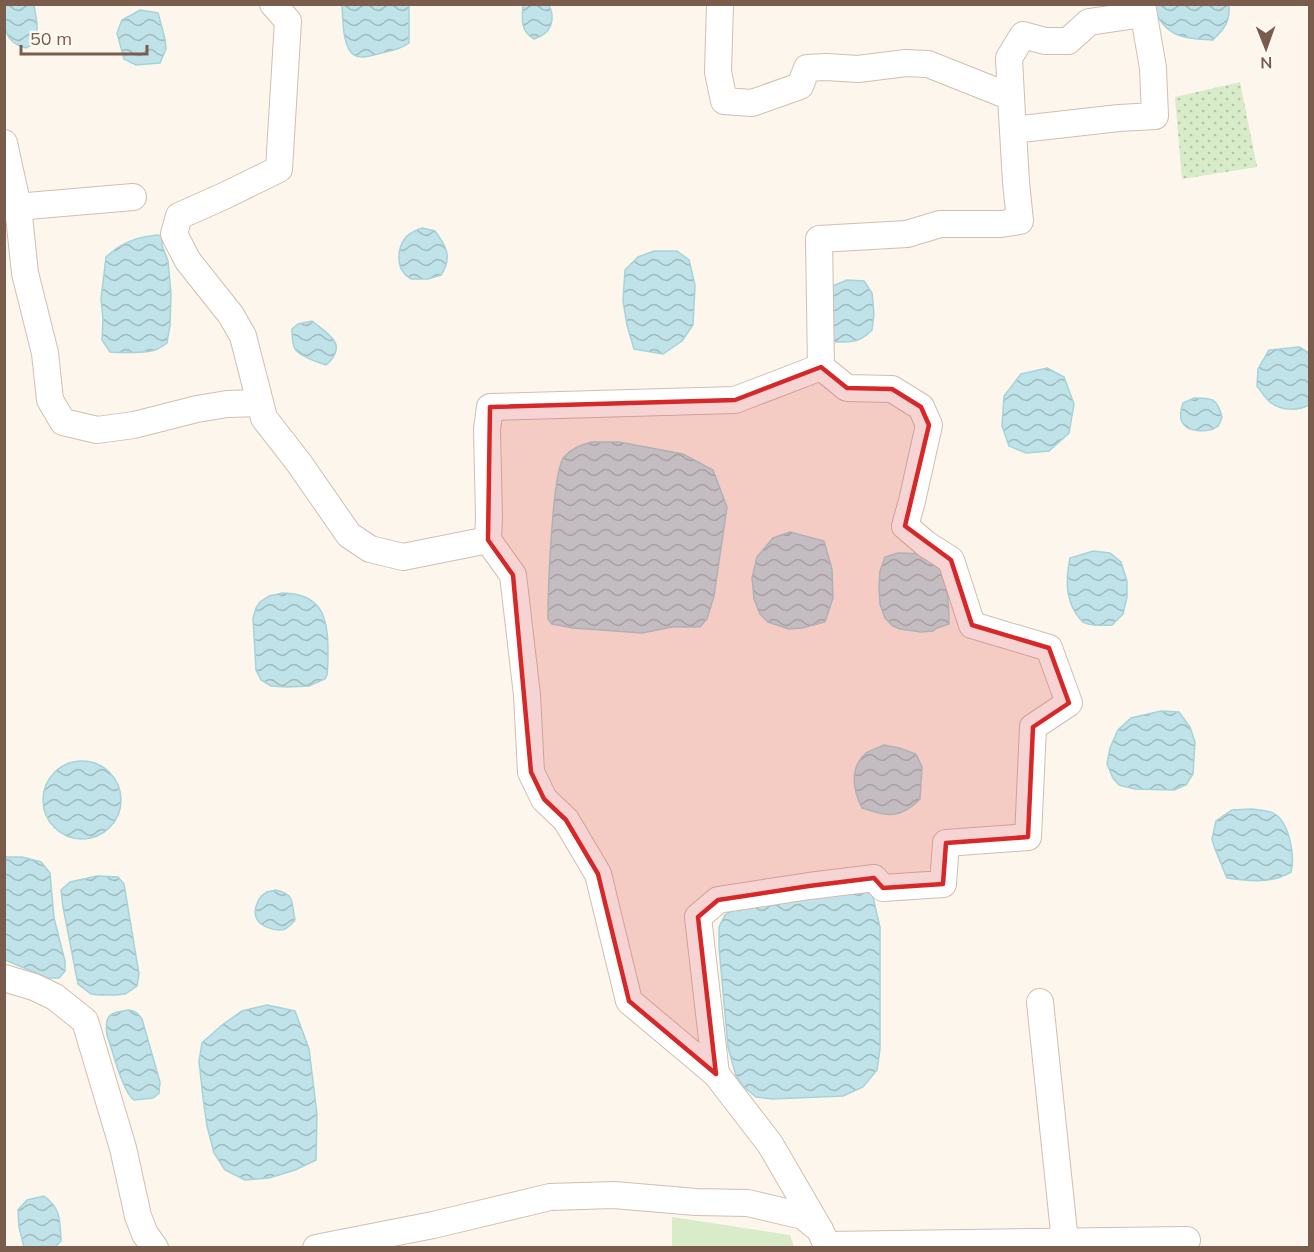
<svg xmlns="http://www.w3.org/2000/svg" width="1314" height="1252" viewBox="0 0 1314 1252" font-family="Mulish,sans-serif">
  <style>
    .grass { fill: url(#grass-dots) }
    .park { fill: #d8ecc9 }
    .water { fill: url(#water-waves); stroke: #a5d3da; stroke-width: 1.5 }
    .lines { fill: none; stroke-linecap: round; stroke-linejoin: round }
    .minor-casing { stroke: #d1beb0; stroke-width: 28 }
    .minor { stroke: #fff; stroke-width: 26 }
    .marked { fill: #d62828; fill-opacity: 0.2; stroke: #d62828; stroke-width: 4.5; stroke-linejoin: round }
  </style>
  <defs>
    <pattern id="grass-dots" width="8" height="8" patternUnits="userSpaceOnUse" patternTransform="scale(1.5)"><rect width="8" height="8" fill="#d8ecc9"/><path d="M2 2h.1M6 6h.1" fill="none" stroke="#b4c2a5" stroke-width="1.8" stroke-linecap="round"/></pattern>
    <pattern id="water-waves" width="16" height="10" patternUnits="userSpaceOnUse" patternTransform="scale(1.5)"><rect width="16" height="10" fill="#bfe3e8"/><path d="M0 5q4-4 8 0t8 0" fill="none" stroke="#a0bbbe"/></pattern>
  </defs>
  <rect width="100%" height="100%" fill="#fdf6ec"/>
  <polygon class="grass" points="1240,82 1257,167 1182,179 1175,97"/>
  <polygon class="park" points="672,1217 790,1235 794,1247 672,1247"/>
  <g class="water">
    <path d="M 4,5 L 34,5 L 37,23 L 37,42 L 26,48 C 2,42 4,24 4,5 Z"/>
    <path d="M 342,5 L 409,5 L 409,43 C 400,50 389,51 378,54 C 371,56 361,59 354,55 C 342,47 343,18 342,5 Z"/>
    <path d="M 523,5 L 549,5 C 556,20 551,34 534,39 C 520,31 522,19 523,5 Z"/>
    <path d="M 1152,5 L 1229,5 C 1230,22 1225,28 1213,40 C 1181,38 1165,37 1152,5 Z"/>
    <polygon points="140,10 158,13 165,39 166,49 160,63 136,65 124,59 117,33 122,20"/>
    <path d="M 422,228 L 435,231 C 446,246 453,257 441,275 L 428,279 L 411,279 C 408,277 406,276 404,273 C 396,264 398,246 406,237 C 410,233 416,230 422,228 Z"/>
    <path d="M 158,235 L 163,237 L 162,245 L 168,261 L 171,294 L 170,325 L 167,343 C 163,346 159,349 155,350 C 145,353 120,353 110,352 L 102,340 L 103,318 L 101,299 L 106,257 C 122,242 137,237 158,235 Z"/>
    <polygon points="654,251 677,251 689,260 695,285 693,325 682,341 663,354 634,349 627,325 623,301 625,270 638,257"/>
    <path d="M 847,280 L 864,281 L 872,293 L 874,314 L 872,330 C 863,339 857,342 844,342 C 838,342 835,343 829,340 L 830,287 Z"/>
    <path d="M 312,321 C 329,335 349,344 326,365 C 317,362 301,357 295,349 C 292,343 292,335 292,329 L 298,324 Z"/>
    <path d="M 1299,347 L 1309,353 L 1309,405 C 1298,411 1281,411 1270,402 C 1265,398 1261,391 1257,386 L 1258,369 L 1269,350 Z"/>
    <polygon points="1047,368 1064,377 1074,404 1069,433 1049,451 1026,453 1009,446 1002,426 1004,396 1021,374"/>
    <path d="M 1194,398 C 1213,398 1217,398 1222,417 C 1221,420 1220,423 1218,426 C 1210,433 1187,433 1182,422 C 1179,416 1181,409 1183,403 Z"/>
    <path d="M 592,442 L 619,442 L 683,454 L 713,470 L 727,507 L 714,596 L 707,619 L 700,627 L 672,627 L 642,633 L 573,628 L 552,624 L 548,619 C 548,594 552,471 564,457 C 572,448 581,445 592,442 Z"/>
    <polygon points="790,532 824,541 832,569 833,598 825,622 802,628 789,629 768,622 760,614 754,599 752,578 757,557 773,538"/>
    <path d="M 1093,551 L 1110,553 L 1121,562 L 1127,581 L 1127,597 L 1123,614 L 1112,625 C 1104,625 1090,627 1083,622 C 1081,621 1078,616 1077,615 C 1065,598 1066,578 1070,558 Z"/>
    <path d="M 898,553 L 926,554 L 937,558 C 947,581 949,599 949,624 L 937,628 L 933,631 L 921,632 L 900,629 L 893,626 L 885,618 L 880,604 L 879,587 L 880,571 L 885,557 Z"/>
    <path d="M 283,593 C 322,594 328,617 328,651 C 328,659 328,667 327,675 L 325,679 L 309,686 L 287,687 L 271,686 L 261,680 L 256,670 L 253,618 L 256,608 L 260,602 L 269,596 Z"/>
    <polygon points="1161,711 1179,712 1190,727 1195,742 1193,774 1186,785 1174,790 1135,789 1119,785 1113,778 1107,764 1110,748 1118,730 1131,718"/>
    <path d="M 884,745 L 899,748 L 916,754 L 922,767 L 920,799 C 899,820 888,816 862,808 C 853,790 849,768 866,753 C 870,750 878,748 884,745 Z"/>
    <circle cx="82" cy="800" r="39"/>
    <path d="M 1252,809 C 1258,810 1270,810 1275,814 C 1290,824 1295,857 1291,872 C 1271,884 1248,881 1227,878 L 1215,849 L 1212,839 L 1216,821 L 1232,810 Z"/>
    <polygon points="4,857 22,857 41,862 50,873 54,918 65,961 65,971 59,978 48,978 5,960"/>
    <polygon points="97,876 118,877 124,884 139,974 137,986 125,994 116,995 100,995 91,994 78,984 63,907 61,890 70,882"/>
    <path d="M 276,890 C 296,895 291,903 295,920 C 293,922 291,925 288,927 C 280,934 259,927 256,917 C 253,908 259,896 267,892 C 270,891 273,891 276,890 Z"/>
    <polygon points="858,891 872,893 880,927 880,1049 877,1070 863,1087 843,1096 772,1099 756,1097 743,1086 736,1076 728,1047 719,947 719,927 725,915 742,905"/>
    <polygon points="267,1005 295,1011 309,1049 317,1114 316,1160 295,1170 269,1178 245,1180 225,1170 214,1153 207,1126 203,1098 199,1061 202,1043 222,1025 242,1011"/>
    <path d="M 129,1010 C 135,1011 138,1013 142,1019 L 160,1082 L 159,1093 L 153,1098 L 134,1100 C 122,1091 113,1051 107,1035 C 104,1014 111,1012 129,1010 Z"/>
    <path d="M 44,1196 C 61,1208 60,1221 61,1241 L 55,1247 L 24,1247 L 19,1227 L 18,1210 L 27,1200 Z"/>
  </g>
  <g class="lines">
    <defs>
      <g id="minor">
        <polyline points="273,4 288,21 279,169 224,196 179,216 174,234 188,261 231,315 243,336 264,418 299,463 349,535 370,549 403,557 488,540"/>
        <polyline points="720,4 718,72 724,101 752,103 800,86 807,68 826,67 858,69 906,63 928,64 1011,97 1009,58 1023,35 1045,41 1068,41 1089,22 1143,14"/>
        <polyline points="1013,130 1119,118 1155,116 1153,68 1142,4"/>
        <polyline points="4,143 18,207 25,273 45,353 50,400 63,422 97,430 134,425 197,409 227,404 260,403"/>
        <polyline points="4,208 133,197"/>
        <polyline points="4,978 34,987 55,997 85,1021 123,1148 138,1216 145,1234 155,1248"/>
        <polyline points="1040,1002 1065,1242"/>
        <polyline points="716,1074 698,917 718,900 809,886 874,878 883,888 943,884 946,843 1028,837 1033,727 1069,703 1049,648 972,625 951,560 926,544 905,526 912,501 929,425 921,407 892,389 847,388 821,367 819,239 907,234 940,224 1001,224 1020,221 1016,182 1011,97"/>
        <polyline points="820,1230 770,1144 716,1074 629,1001 598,874 566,820 544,799 531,772 527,695 513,575 488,540 489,518 487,429 490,407 735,400 821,367"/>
        <polyline points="827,1245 1187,1240"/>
        <polyline points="316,1248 433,1225 550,1197 614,1195 696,1202 748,1203 803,1216 820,1230 828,1248"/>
      </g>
    </defs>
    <use href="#minor" class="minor-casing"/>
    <use href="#minor" class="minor"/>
  </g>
  <path class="marked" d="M 821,367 L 847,388 L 892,389 L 921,407 L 929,425 L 905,526 L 951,560 L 972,625 L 1049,648 L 1069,703 L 1033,727 L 1028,837 L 946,843 L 943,884 L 883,888 L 874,878 L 809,886 L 718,900 L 698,917 L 716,1074 L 629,1001 L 598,874 L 566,820 L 544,799 L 531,772 L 513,575 L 488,540 L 490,407 L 735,400 Z"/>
  <rect width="1314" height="1252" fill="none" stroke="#7a5c4d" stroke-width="12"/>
  <g transform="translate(1266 48) rotate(179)" stroke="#fffaf3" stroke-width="4.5" paint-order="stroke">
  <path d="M0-4.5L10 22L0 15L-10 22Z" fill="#7a5c4d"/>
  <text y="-9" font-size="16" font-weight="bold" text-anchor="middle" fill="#7a5c4d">N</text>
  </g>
  <path d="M21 45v9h126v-9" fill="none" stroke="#7a5c4d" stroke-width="3"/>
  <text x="30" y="45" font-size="18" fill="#7a5c4d" stroke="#fffaf3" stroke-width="4.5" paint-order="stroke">50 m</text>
</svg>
